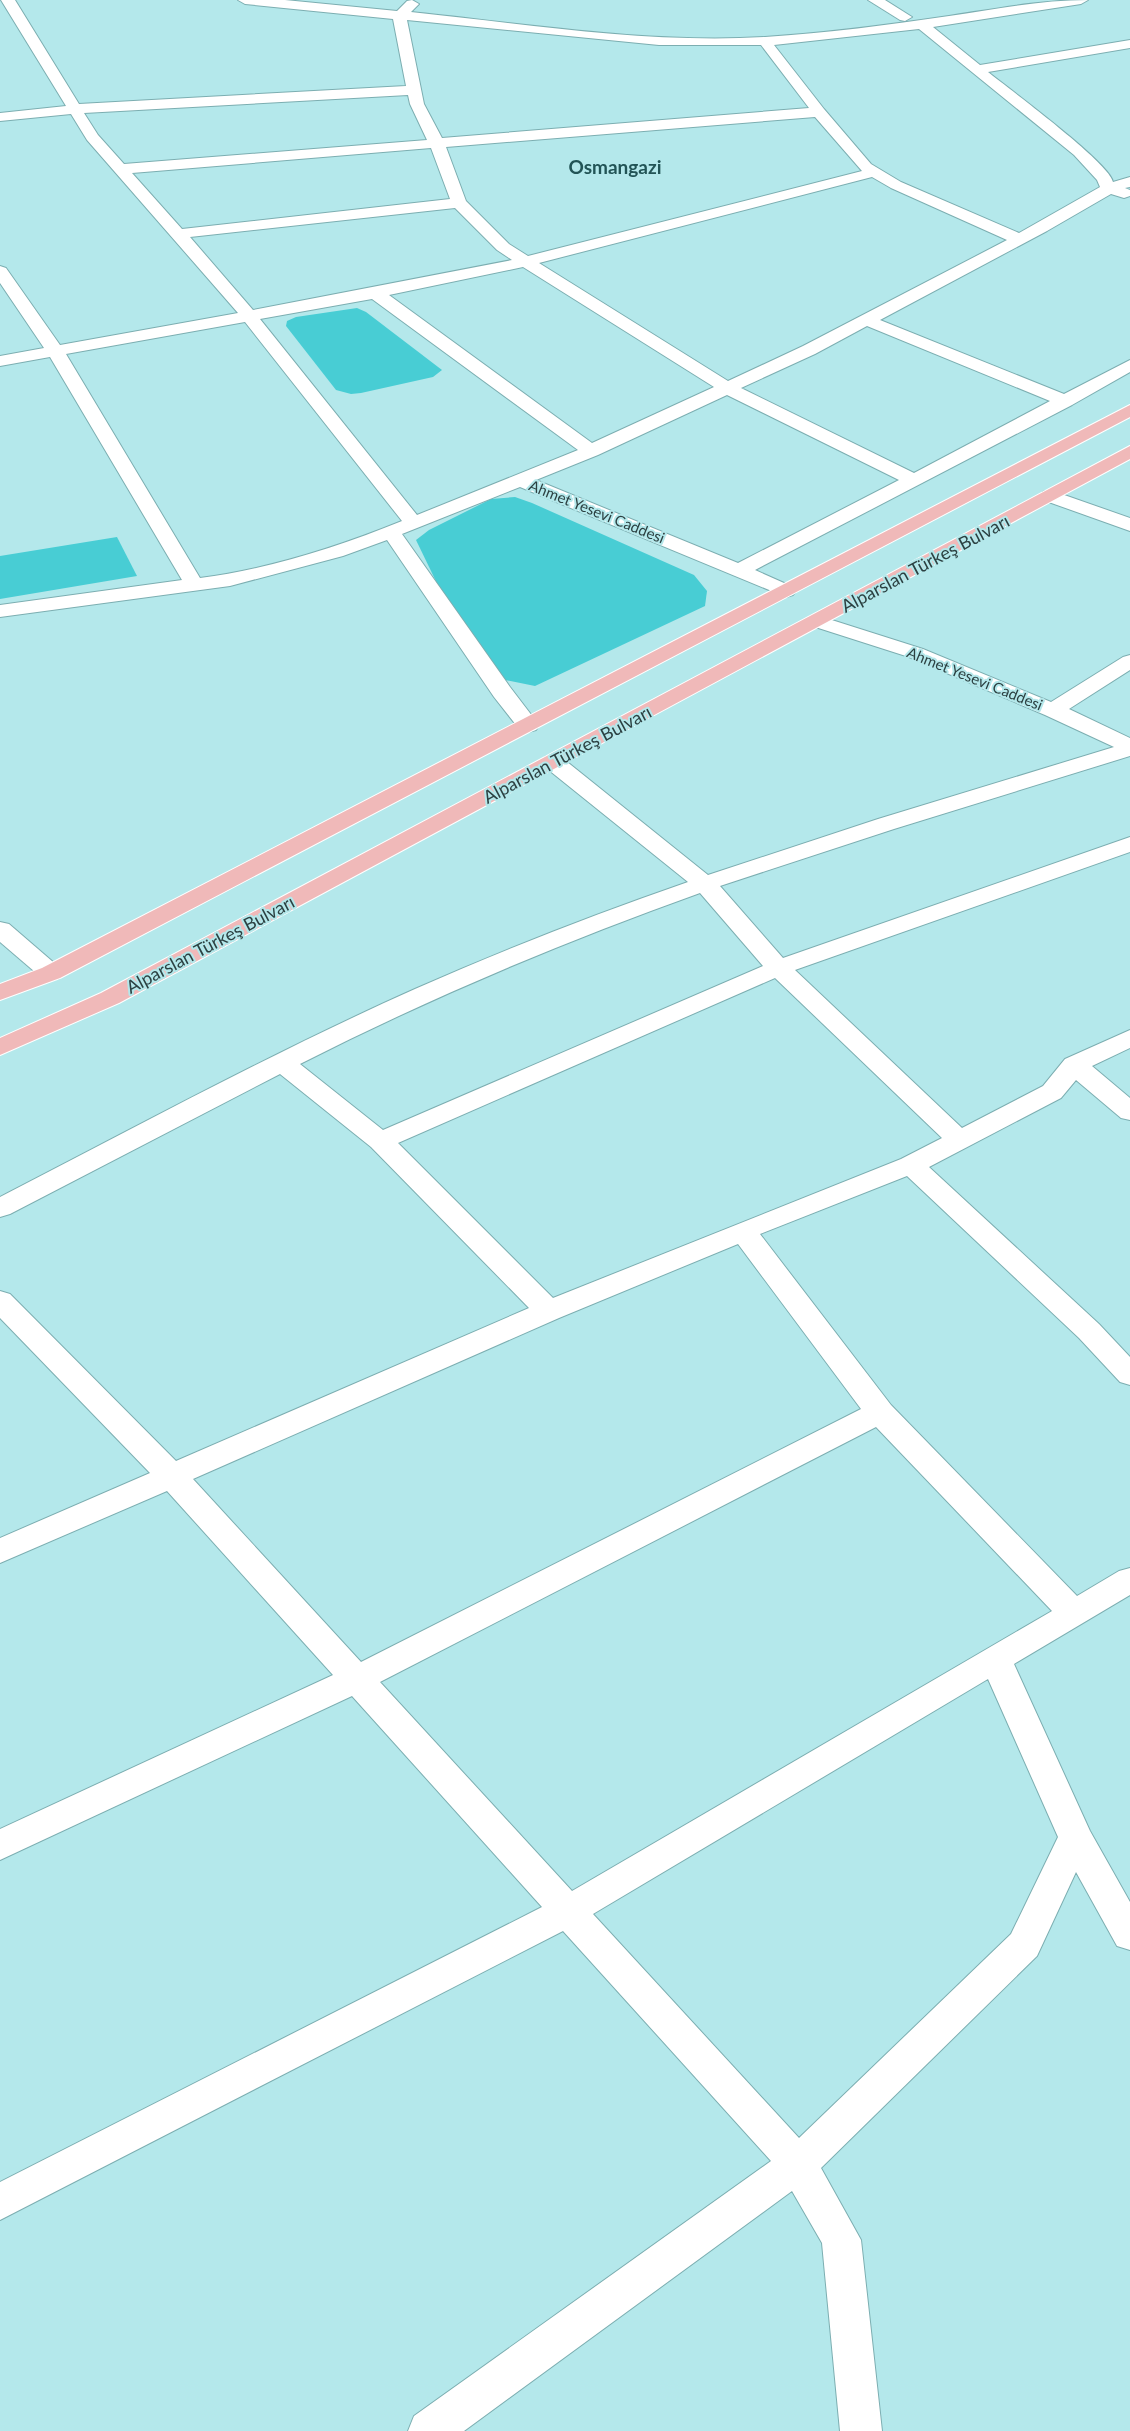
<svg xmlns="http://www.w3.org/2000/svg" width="1130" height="2431" viewBox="0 0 1130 2431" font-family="Lato,sans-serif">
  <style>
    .green { fill: #48cdd4 }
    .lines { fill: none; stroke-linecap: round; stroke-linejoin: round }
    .minor-casing { stroke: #7caeb1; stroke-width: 2 }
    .major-casing { stroke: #fff; stroke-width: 2 }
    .minor { fill: #fff; fill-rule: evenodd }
    .major { fill: #f0b9b9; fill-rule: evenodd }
    .labels { text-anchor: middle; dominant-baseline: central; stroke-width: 4; stroke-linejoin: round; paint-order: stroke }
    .far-street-label { font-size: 15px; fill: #2c4142; stroke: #b4e8eb }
    .street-label { font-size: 18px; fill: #2c4142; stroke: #b4e8eb }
    .far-district-label { font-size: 19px; font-weight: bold; fill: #225456; stroke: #b4e8eb }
  </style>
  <rect width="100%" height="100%" fill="#b4e8eb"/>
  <g class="green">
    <polygon points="357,308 366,312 442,370 433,377 361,393 351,394 336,390 286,326 287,321 296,317"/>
    <polygon points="515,497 532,503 694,575 707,591 705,606 535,686 495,678 476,664 416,540 429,530 491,499"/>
    <polygon points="117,537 137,576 0,599 0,556"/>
  </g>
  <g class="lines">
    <defs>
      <g id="minor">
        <path d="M 1,0 L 15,0 L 79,104 L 406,86 L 393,19 L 245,4 L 238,0 L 285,0 L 397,11 L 407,1 L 412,0 L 419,4 L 411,12 C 527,24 648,44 765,37 C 827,33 888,25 949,16 C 995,9 1041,0 1088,0 L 1081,4 L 933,27 L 980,65 L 1130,40 L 1130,48 L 988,72 C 1008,88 1111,164 1113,182 L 1130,177 L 1130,187 L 1125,188 L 1130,190 L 1130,196 L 1124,198 L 1111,194 L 1047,231 L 880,320 L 1064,394 L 1130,360 L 1130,372 L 1072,405 L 755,570 L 793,587 L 796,591 L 793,595 L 786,597 L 520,487 L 402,534 L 510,687 L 539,725 L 536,730 L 528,732 L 520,730 L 494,697 L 387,540 L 343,556 L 230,586 L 0,617 L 0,605 L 182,580 L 50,357 L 0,366 L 0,356 L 44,348 L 0,283 L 0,266 L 6,268 L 60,345 L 238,313 L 87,140 L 71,114 L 0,121 L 0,113 L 66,106 ZM 407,20 L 659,45 L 761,45 L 809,108 L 442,138 L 424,104 ZM 919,29 L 1074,155 L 1097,180 L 1100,187 L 1019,233 L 901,182 L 871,164 L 824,109 L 774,45 ZM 408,95 L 410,104 L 427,140 L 124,164 L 98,135 L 84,113 ZM 815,117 L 862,171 L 528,256 L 509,244 L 466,201 L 446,147 ZM 431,148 L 450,199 L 182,229 L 132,173 ZM 872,177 L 891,188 L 1007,240 L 803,346 L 728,381 L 539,263 ZM 455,208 L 497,250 L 512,260 L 253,310 L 190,237 ZM 523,267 L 714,387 L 592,443 L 389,295 ZM 372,299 L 578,450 L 417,515 L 260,319 ZM 245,322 L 402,521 C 338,547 269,569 200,578 L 66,354 ZM 867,326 L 1050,401 L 914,473 L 741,388 L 815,354 ZM 727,395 L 899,480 L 738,563 L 536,480 L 598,455 Z"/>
        <polygon points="868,0 885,0 912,17 905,21 900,20"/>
        <polygon points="1050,490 1130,518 1130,531 1043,500 1040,496 1043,492"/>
        <path d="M 816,615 L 923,649 L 1051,702 L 1123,657 L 1130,655 L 1130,670 L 1069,709 L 1130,738 L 1130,756 L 894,829 L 720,886 L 783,958 L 1130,837 L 1130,852 L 795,970 L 962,1128 L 1043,1086 L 1065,1059 L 1130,1030 L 1130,1048 L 1092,1066 L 1130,1098 L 1130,1120 L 1121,1118 L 1076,1080 L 1061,1098 L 929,1167 L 1099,1324 L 1130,1357 L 1130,1385 L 1120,1382 L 1079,1338 L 907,1176 L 760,1234 L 891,1405 L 1077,1596 L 1119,1571 L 1130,1568 L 1130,1595 L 1014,1664 L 1090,1831 L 1130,1902 L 1130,1950 L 1117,1946 L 1076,1872 L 1037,1956 L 821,2168 L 861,2240 L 882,2431 L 840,2431 L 822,2243 L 792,2191 L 464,2431 L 408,2431 L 414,2416 L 771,2161 L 563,1931 L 0,2220 L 0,2182 L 542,1907 L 352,1696 L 0,1860 L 0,1829 L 333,1675 L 167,1491 L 0,1563 L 0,1538 L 150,1473 L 0,1318 L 0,1291 L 10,1294 L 176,1461 L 529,1308 L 371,1147 L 280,1074 L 10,1214 L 0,1217 L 0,1197 C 138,1126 274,1052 415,989 C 505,949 596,914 688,882 L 545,767 L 542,762 L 545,757 L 553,755 L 561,757 L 708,875 L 878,819 L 1114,747 L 1045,715 L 909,657 L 809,625 L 806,621 L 809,617 ZM 700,893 L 763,966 L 383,1130 L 300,1064 C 430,998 563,942 700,893 ZM 775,978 L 942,1138 L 901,1159 L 553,1298 L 398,1143 ZM 738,1244 L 861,1409 L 361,1662 L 193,1479 L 559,1318 ZM 876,1427 L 1052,1611 L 572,1891 L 380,1682 ZM 988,1679 L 1058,1837 L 1011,1934 L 799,2138 L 593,1914 Z"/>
        <polygon points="0,922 9,924 60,968 63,973 60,978 51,980 42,978 0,942"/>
      </g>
      <g id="major">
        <polygon points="1130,405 1130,417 60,978 0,1000 0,984 42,968"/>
        <polygon points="1130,446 1130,459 119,1003 0,1055 0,1038 101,993"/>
      </g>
    </defs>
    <use href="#minor" class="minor-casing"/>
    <use href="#major" class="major-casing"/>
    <use href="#minor" class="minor"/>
    <use href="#major" class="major"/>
  </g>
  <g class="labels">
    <g class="far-street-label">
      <text transform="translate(597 511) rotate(22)">Ahmet Yesevi Caddesi</text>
      <text transform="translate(975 678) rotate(22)">Ahmet Yesevi Caddesi</text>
    </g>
    <g class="street-label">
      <text transform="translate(925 563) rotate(-28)">Alparslan Türkeş Bulvarı</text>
      <text transform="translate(567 754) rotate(-28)">Alparslan Türkeş Bulvarı</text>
      <text transform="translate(210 944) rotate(-28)">Alparslan Türkeş Bulvarı</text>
    </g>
    <g class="far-district-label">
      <text x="615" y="166">Osmangazi</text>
    </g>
  </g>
</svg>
